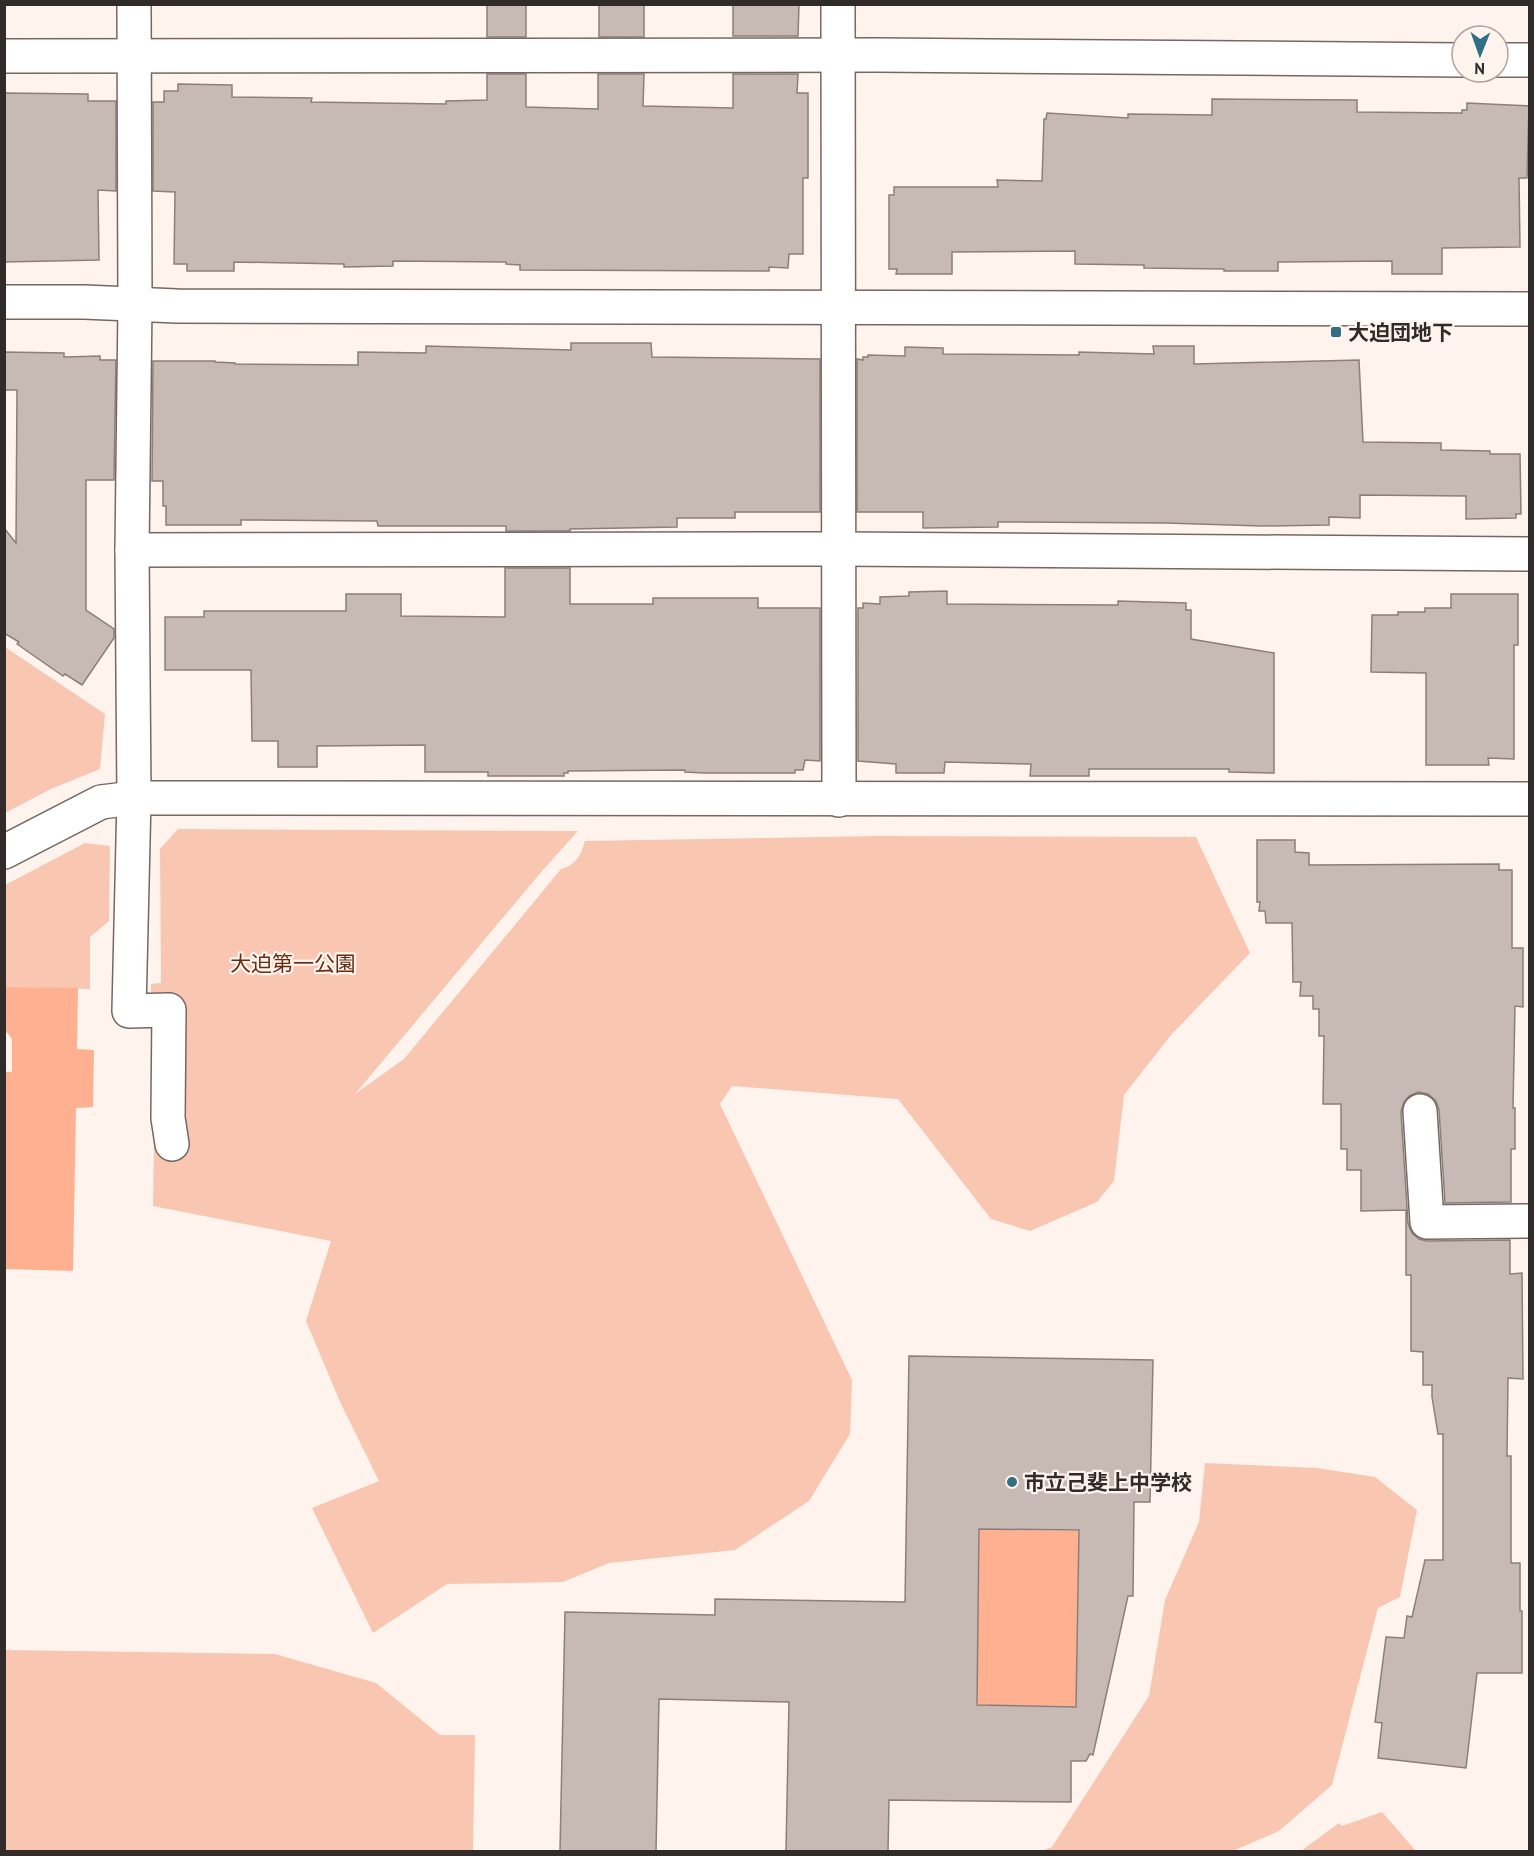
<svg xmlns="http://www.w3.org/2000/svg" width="1534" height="1856" viewBox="0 0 1534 1856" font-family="'PT Sans','Noto Sans JP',sans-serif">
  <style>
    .green { fill: #f8c6b1 }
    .water { fill: #feb091 }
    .building { fill: #c7b9b3; stroke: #8c7f7a; stroke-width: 1.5; fill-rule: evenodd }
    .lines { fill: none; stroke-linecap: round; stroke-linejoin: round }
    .minor-casing { stroke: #756863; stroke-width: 36 }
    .minor { stroke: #fff; stroke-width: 33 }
    .poi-dot { fill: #306f84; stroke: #fff3ee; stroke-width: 2 }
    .labels { text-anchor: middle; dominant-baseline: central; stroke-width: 4.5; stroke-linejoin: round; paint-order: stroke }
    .poi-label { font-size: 21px; font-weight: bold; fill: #312b29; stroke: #fff3ee; text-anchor: start }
    .park-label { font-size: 21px; fill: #682c11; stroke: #fff3ee }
  </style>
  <rect width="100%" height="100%" fill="#fff3ee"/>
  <g class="green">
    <polygon points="5,647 105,714 100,769 51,789 5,813"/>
    <path d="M 178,829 L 578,831 L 543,870 L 355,1094 L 404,1059 L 561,869 C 576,865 581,855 585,841 L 879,836 L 1196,837 L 1250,953 L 1171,1035 L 1124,1095 L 1114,1181 L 1097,1202 L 1030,1231 L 991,1219 L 898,1099 L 732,1086 L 720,1104 L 852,1380 L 850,1434 L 809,1501 L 735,1550 L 609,1563 L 563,1582 L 447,1584 L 373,1633 L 312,1508 L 379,1481 L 341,1404 L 306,1321 L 331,1241 L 153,1206 L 154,1145 L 151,1119 L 151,984 L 161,983 L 160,849 Z"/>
    <polygon points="85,843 110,846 109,921 90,937 90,989 5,987 5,885"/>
    <polygon points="1205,1463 1317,1468 1375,1477 1417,1510 1400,1597 1378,1608 1332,1785 1279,1831 1233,1851 1041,1851 1052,1847 1149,1696 1165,1600 1199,1522"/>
    <polygon points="5,1650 275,1654 376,1683 440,1735 475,1735 473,1851 5,1851"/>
    <polygon points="1382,1812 1416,1851 1301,1851 1339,1823 1342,1826"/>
  </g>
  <g class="water">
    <polygon points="5,987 78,988 77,1049 94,1050 93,1107 76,1108 73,1271 5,1269 4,1072 12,1072 12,1039 5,1030"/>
    <polygon points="979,1529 1079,1531 1076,1707 977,1705"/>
  </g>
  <g class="building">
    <rect x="487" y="4" width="39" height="33"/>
    <rect x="599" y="4" width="45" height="33"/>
    <polygon points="733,4 799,4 798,36 733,36"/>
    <polygon points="487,74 526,74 526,107 598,109 598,74 644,74 643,106 733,108 733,74 798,74 797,93 808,93 808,178 803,178 803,254 789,254 788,268 769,267 769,271 520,270 520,265 506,264 506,262 393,261 393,266 344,267 344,264 234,262 234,271 187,271 187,264 174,264 175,192 153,191 153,102 164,102 164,91 178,91 178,84 232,85 232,97 312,98 311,102 446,104 446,101 487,100"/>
    <polygon points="4,93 88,94 88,101 116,101 116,191 98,190 99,260 4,262"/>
    <polygon points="1212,99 1357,100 1357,112 1462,113 1462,110 1467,110 1467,103 1529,106 1527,178 1519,178 1520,247 1442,248 1442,274 1392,274 1392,261 1278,262 1278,271 1224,271 1224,269 1144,268 1144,265 1075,264 1075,251 952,252 952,274 896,274 897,269 889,269 889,195 894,195 894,187 998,187 997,180 1042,181 1044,119 1046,119 1047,113 1128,118 1128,114 1212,115"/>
    <polygon points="571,343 651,343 652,357 820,359 820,512 735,512 735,518 677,518 677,527 570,529 570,531 506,531 506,526 378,526 377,521 241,520 241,525 166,525 166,506 163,506 163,481 152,481 153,361 215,361 215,362 235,363 235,364 358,365 358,352 426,353 426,346 571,350"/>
    <polygon points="1153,346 1194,346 1194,364 1359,360 1363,442 1441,443 1441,450 1490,451 1490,454 1520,454 1521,514 1516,514 1516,518 1466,519 1466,496 1360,495 1360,518 1329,517 1329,525 1262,526 1166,523 998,522 998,527 923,528 923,512 857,512 857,359 863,360 863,357 868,357 868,355 905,356 905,347 943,348 943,354 1079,355 1079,352 1154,354"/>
    <polygon points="4,352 64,353 64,357 100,356 100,360 116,360 114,480 86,480 86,610 114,629 114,638 82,685 65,674 63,676 17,644 19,642 4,633 4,528 16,543 17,390 4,390"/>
    <polygon points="505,568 570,568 570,604 653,604 653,598 758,598 758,608 820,608 820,761 805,760 803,770 795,770 795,773 704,773 685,772 685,770 568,771 568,773 564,773 564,776 488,776 488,772 425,772 425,745 317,746 317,767 278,767 278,741 252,741 251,670 165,670 165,617 204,617 204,611 346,611 346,594 401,594 401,616 505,617"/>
    <polygon points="947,591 947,604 1118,605 1118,601 1186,603 1186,610 1191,610 1191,639 1274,653 1274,773 1229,772 1229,769 1089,769 1089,776 1030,776 1031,764 945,762 944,773 896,773 896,764 858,761 858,608 863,608 863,603 880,604 880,597 909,596 909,592"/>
    <polygon points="1451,594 1518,594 1518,645 1514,645 1514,759 1488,758 1489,765 1426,765 1426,673 1371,672 1372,615 1398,615 1398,612 1425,612 1425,608 1451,608"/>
    <polygon points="1257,840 1295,840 1295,852 1309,853 1309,865 1499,864 1499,870 1512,870 1512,948 1523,948 1523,1007 1515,1006 1513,1108 1515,1108 1515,1149 1511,1149 1511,1202 1445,1203 1439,1110 1436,1101 1428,1094 1418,1092 1409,1096 1404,1102 1401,1112 1408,1223 1412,1233 1419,1239 1427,1241 1510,1240 1510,1274 1522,1273 1523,1379 1508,1378 1507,1456 1511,1456 1511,1563 1520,1563 1520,1611 1522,1611 1522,1673 1477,1673 1466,1768 1378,1758 1382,1723 1375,1722 1386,1637 1404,1638 1407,1616 1412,1617 1425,1560 1443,1560 1443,1434 1438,1434 1432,1397 1432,1385 1423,1385 1423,1352 1411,1351 1411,1275 1406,1275 1406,1210 1361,1211 1361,1170 1347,1170 1347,1149 1341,1149 1341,1104 1323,1104 1324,1036 1319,1036 1319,1009 1313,1009 1313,996 1300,996 1301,982 1293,982 1292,923 1266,923 1265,911 1259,911 1260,902 1257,902"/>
    <path d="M 909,1356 L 1153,1360 L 1150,1502 L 1134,1502 L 1133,1596 L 1128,1596 L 1093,1755 L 1090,1754 L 1086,1761 L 1071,1761 L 1071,1802 L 889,1800 L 888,1851 L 786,1851 L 789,1702 L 659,1699 L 656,1851 L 560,1851 L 565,1612 L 715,1615 L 715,1599 L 905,1602 ZM 979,1529 L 1079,1530 L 1076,1707 L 977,1705 Z"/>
  </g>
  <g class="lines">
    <defs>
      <g id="minor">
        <polyline points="134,4 135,304 132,550 134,798 129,1011 169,1010 168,1118 172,1144"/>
        <polyline points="838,4 839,800"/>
        <polyline points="4,56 879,55 1462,60"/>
        <polyline points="1498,60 1530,60"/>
        <polyline points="4,302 84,302 177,306 1530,309"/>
        <polyline points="132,550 838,549 1530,554"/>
        <polyline points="4,852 101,802 134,798 1530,799"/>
        <polyline points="1420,1111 1427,1222 1530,1221"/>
      </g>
    </defs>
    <use href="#minor" class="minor-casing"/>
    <use href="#minor" class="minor"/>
  </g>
  <g class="poi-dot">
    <rect x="1330" y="326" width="12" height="12" rx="3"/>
    <circle cx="1012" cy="1482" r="6"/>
  </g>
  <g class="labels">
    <g class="poi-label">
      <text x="1348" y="332">大迫団地下</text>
      <text x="1024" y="1482">市立己斐上中学校</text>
    </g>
    <g class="park-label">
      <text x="293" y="963">大迫第一公園</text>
    </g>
  </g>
  <rect width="1534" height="1856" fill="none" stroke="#312b29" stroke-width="12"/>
  <g transform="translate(1480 54) rotate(181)"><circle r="28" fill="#fff3ee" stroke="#ada39f" stroke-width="1.5"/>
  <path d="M0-4.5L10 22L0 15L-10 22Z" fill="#306f84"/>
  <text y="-9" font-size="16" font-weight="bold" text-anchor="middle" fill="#312b29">N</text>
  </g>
</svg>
